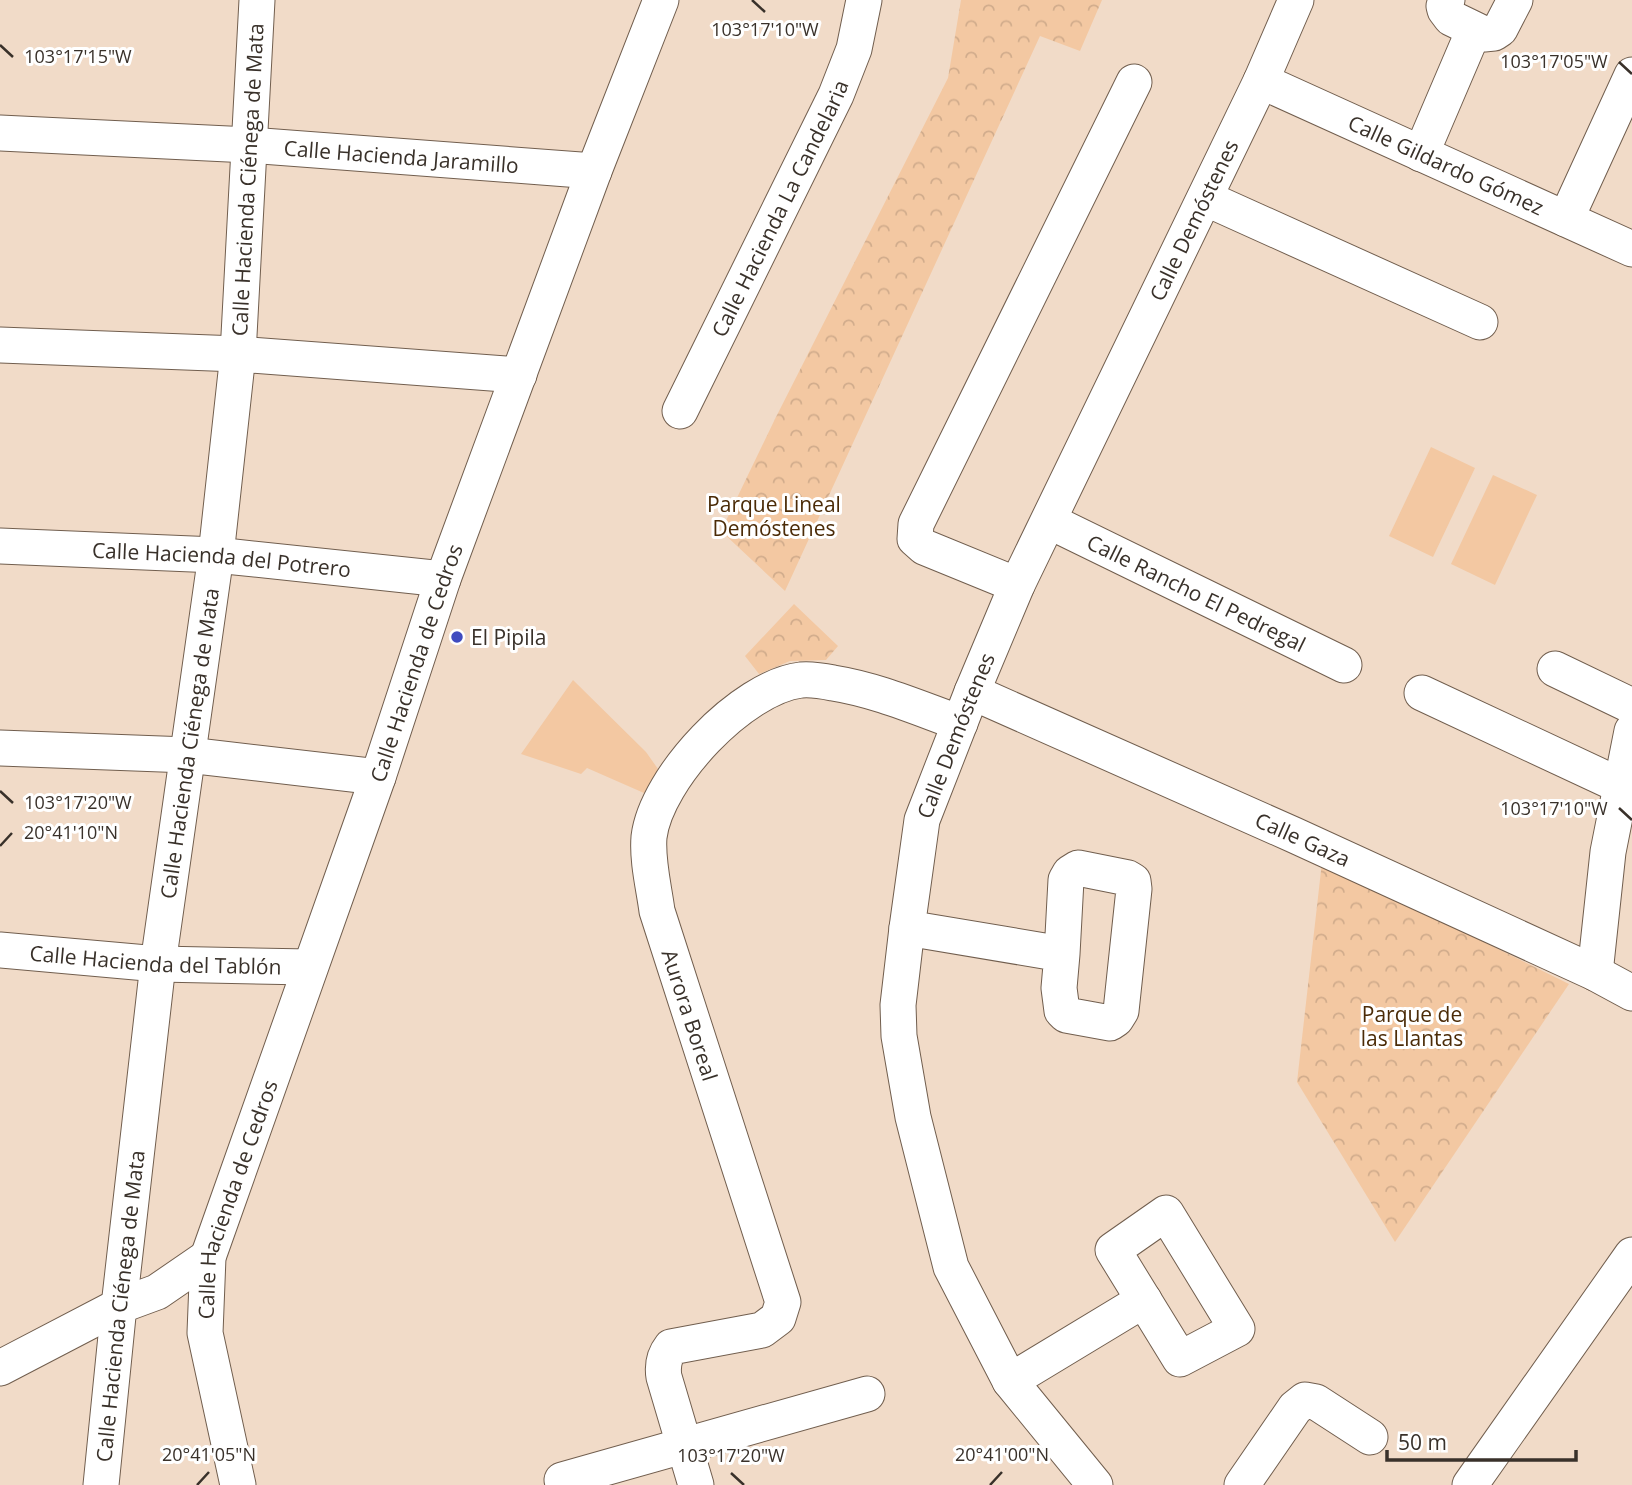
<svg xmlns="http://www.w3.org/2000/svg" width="1632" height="1485" viewBox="0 0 1632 1485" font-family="'Open Sans',sans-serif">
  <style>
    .forest { fill: url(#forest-crowns) }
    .pitch { fill: #f3c8a2 }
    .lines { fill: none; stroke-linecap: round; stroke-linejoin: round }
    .minor-casing { stroke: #715e4e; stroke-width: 37 }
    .minor { stroke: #fff; stroke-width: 35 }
    .ticks { fill: none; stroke: #39312a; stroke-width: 2.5 }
    .poi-dot { fill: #404bbf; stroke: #fff; stroke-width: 2.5 }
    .labels { text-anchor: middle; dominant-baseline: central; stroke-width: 6; stroke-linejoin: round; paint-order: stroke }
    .street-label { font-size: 21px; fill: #39312a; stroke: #fff }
    .park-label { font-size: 21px; fill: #4b2b07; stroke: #fff }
    .poi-label { font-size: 21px; fill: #39312a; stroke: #fff; text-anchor: start }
    .ticks-label { font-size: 18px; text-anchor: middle; fill: #39312a; stroke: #fff; stroke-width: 6; stroke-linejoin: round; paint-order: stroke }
  </style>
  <defs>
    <pattern id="forest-crowns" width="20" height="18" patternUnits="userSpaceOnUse" patternTransform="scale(1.75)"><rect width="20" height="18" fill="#f3c8a2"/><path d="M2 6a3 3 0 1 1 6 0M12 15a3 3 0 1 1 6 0" fill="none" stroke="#d1ac8c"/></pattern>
  </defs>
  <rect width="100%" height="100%" fill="#f1dbc8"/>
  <g class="forest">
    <polygon points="961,0 1102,0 1080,51 1040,36 785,591 721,531 775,419 948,78"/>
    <polygon points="794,604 838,646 826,660 790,661 759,674 745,656"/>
    <polygon points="1322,862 1569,984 1395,1242 1297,1082"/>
  </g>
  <g class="pitch">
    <polygon points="1431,447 1475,468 1433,557 1389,536"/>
    <polygon points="1493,475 1537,495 1495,585 1451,564"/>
    <polygon points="573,680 646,752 658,769 644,793 587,768 581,774 521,754"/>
  </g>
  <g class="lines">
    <defs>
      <g id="minor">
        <polyline points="1447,0 1444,6 1445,10 1451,18 1484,34 1494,33 1500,29 1515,0"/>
        <path id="s1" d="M 1261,81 L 1632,249"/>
        <path id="s2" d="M 0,133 L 249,145 L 594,171"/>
        <polyline points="1421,154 1474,30"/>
        <polyline points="1205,198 1480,322"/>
        <polyline points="1566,219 1632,75"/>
        <polyline points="0,345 238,354 519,375"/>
        <path id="s3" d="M 680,411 L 836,95 L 854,49 L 864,0"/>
        <path id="s4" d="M 1049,521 L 1344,665"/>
        <path id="s5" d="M 0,546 L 216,555 L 443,579"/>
        <polyline points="1017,585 924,547 915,539 916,524 1134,82"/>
        <polyline points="1555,669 1632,706"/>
        <path id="s6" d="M 972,692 L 1294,835 L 1595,973 L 1632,993"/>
        <polyline points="1422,693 1621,786"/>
        <polyline points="0,748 188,755 378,777"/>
        <polyline points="907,928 1062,954 1059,988 1062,1011 1066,1015 1110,1023 1116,1019 1121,1011 1134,889 1133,881 1128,878 1078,868 1070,873 1066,880 1062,954"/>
        <path id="s7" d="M 0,950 L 158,964 L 310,967"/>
        <polyline points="1595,973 1608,852 1632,731"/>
        <polygon points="1166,1213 1237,1329 1180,1359 1113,1250"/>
        <polyline points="0,1368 119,1306 157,1292 208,1257"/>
        <polyline points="1010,1381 1144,1300"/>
        <polyline points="562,1480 867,1394"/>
        <path id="s8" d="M 101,1485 L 119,1306 L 158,964 L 216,555 L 238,354 L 257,0"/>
        <path id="s9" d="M 238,1485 L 205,1333 L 208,1257 L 378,777 L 443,579 L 594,171 L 661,0"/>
        <path d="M 696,1485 L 664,1377 C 662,1365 664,1356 671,1347 L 762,1330 L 778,1318 L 783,1302 L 657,911 C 654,888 647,861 649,837 C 656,778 742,687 801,680 C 812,679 823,681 833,683 C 877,690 918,708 960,723"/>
        <path id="s10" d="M 1095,1485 L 1010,1381 L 951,1267 L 913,1117 L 899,1036 L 898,1005 L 907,928 L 922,820 L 972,692 L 1017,585 L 1261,81 L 1296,0"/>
        <polyline points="1242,1485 1295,1408 1305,1400 1316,1402 1370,1437"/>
        <polyline points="1470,1485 1632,1255"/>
      </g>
    </defs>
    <use href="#minor" class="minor-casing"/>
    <use href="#minor" class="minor"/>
  </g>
  <path class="ticks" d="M 752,0 L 765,12M 0,45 L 13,57M 1619,62 L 1632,74M 0,791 L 13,803M 1619,808 L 1632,820M 0,846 L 12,833M 731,1473 L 744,1485M 197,1485 L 209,1472M 990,1485 L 1002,1472"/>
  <circle class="poi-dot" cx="457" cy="637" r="7"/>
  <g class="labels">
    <g class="street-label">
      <text stroke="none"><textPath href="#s2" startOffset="402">Calle Hacienda Jaramillo</textPath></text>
      <text stroke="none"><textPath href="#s1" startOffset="203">Calle Gildardo Gómez</textPath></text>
      <text stroke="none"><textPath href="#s8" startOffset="1314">Calle Hacienda Ciénega de Mata</textPath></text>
      <text stroke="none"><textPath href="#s3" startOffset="226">Calle Hacienda La Candelaria</textPath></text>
      <text stroke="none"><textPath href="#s10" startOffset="1376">Calle Demóstenes</textPath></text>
      <text stroke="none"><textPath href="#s5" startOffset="222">Calle Hacienda del Potrero</textPath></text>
      <text stroke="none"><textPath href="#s4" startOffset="164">Calle Rancho El Pedregal</textPath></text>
      <text stroke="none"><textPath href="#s9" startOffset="861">Calle Hacienda de Cedros</textPath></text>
      <text stroke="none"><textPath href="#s10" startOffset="808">Calle Demóstenes</textPath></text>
      <text stroke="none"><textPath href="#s8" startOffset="747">Calle Hacienda Ciénega de Mata</textPath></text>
      <text stroke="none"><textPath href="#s6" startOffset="362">Calle Gaza</textPath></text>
      <text stroke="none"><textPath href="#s7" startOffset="156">Calle Hacienda del Tablón</textPath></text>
      <text transform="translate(690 1015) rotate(72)">Aurora Boreal</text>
      <text stroke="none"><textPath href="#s9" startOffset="294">Calle Hacienda de Cedros</textPath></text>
      <text stroke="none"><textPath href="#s8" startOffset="180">Calle Hacienda Ciénega de Mata</textPath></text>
    </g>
    <g class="park-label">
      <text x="774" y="504">Parque Lineal<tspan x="774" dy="24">Demóstenes</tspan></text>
      <text x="1412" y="1014">Parque de<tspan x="1412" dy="24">las Llantas</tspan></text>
    </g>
    <g class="poi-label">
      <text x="471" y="637">El Pipila</text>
    </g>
  </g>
  <g class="ticks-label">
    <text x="765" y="36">103°17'10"W</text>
    <text x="78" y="63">103°17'15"W</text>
    <text x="1554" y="68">103°17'05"W</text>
    <text x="78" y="809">103°17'20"W</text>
    <text x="1554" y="815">103°17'10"W</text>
    <text x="71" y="839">20°41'10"N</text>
    <text x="209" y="1461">20°41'05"N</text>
    <text x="1002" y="1461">20°41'00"N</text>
    <text x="731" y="1462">103°17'20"W</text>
  </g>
  <path d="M1387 1450v10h189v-10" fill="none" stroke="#39312a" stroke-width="3.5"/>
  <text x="1398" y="1450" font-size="21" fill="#39312a" stroke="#ffffff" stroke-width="5" paint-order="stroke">50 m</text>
</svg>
